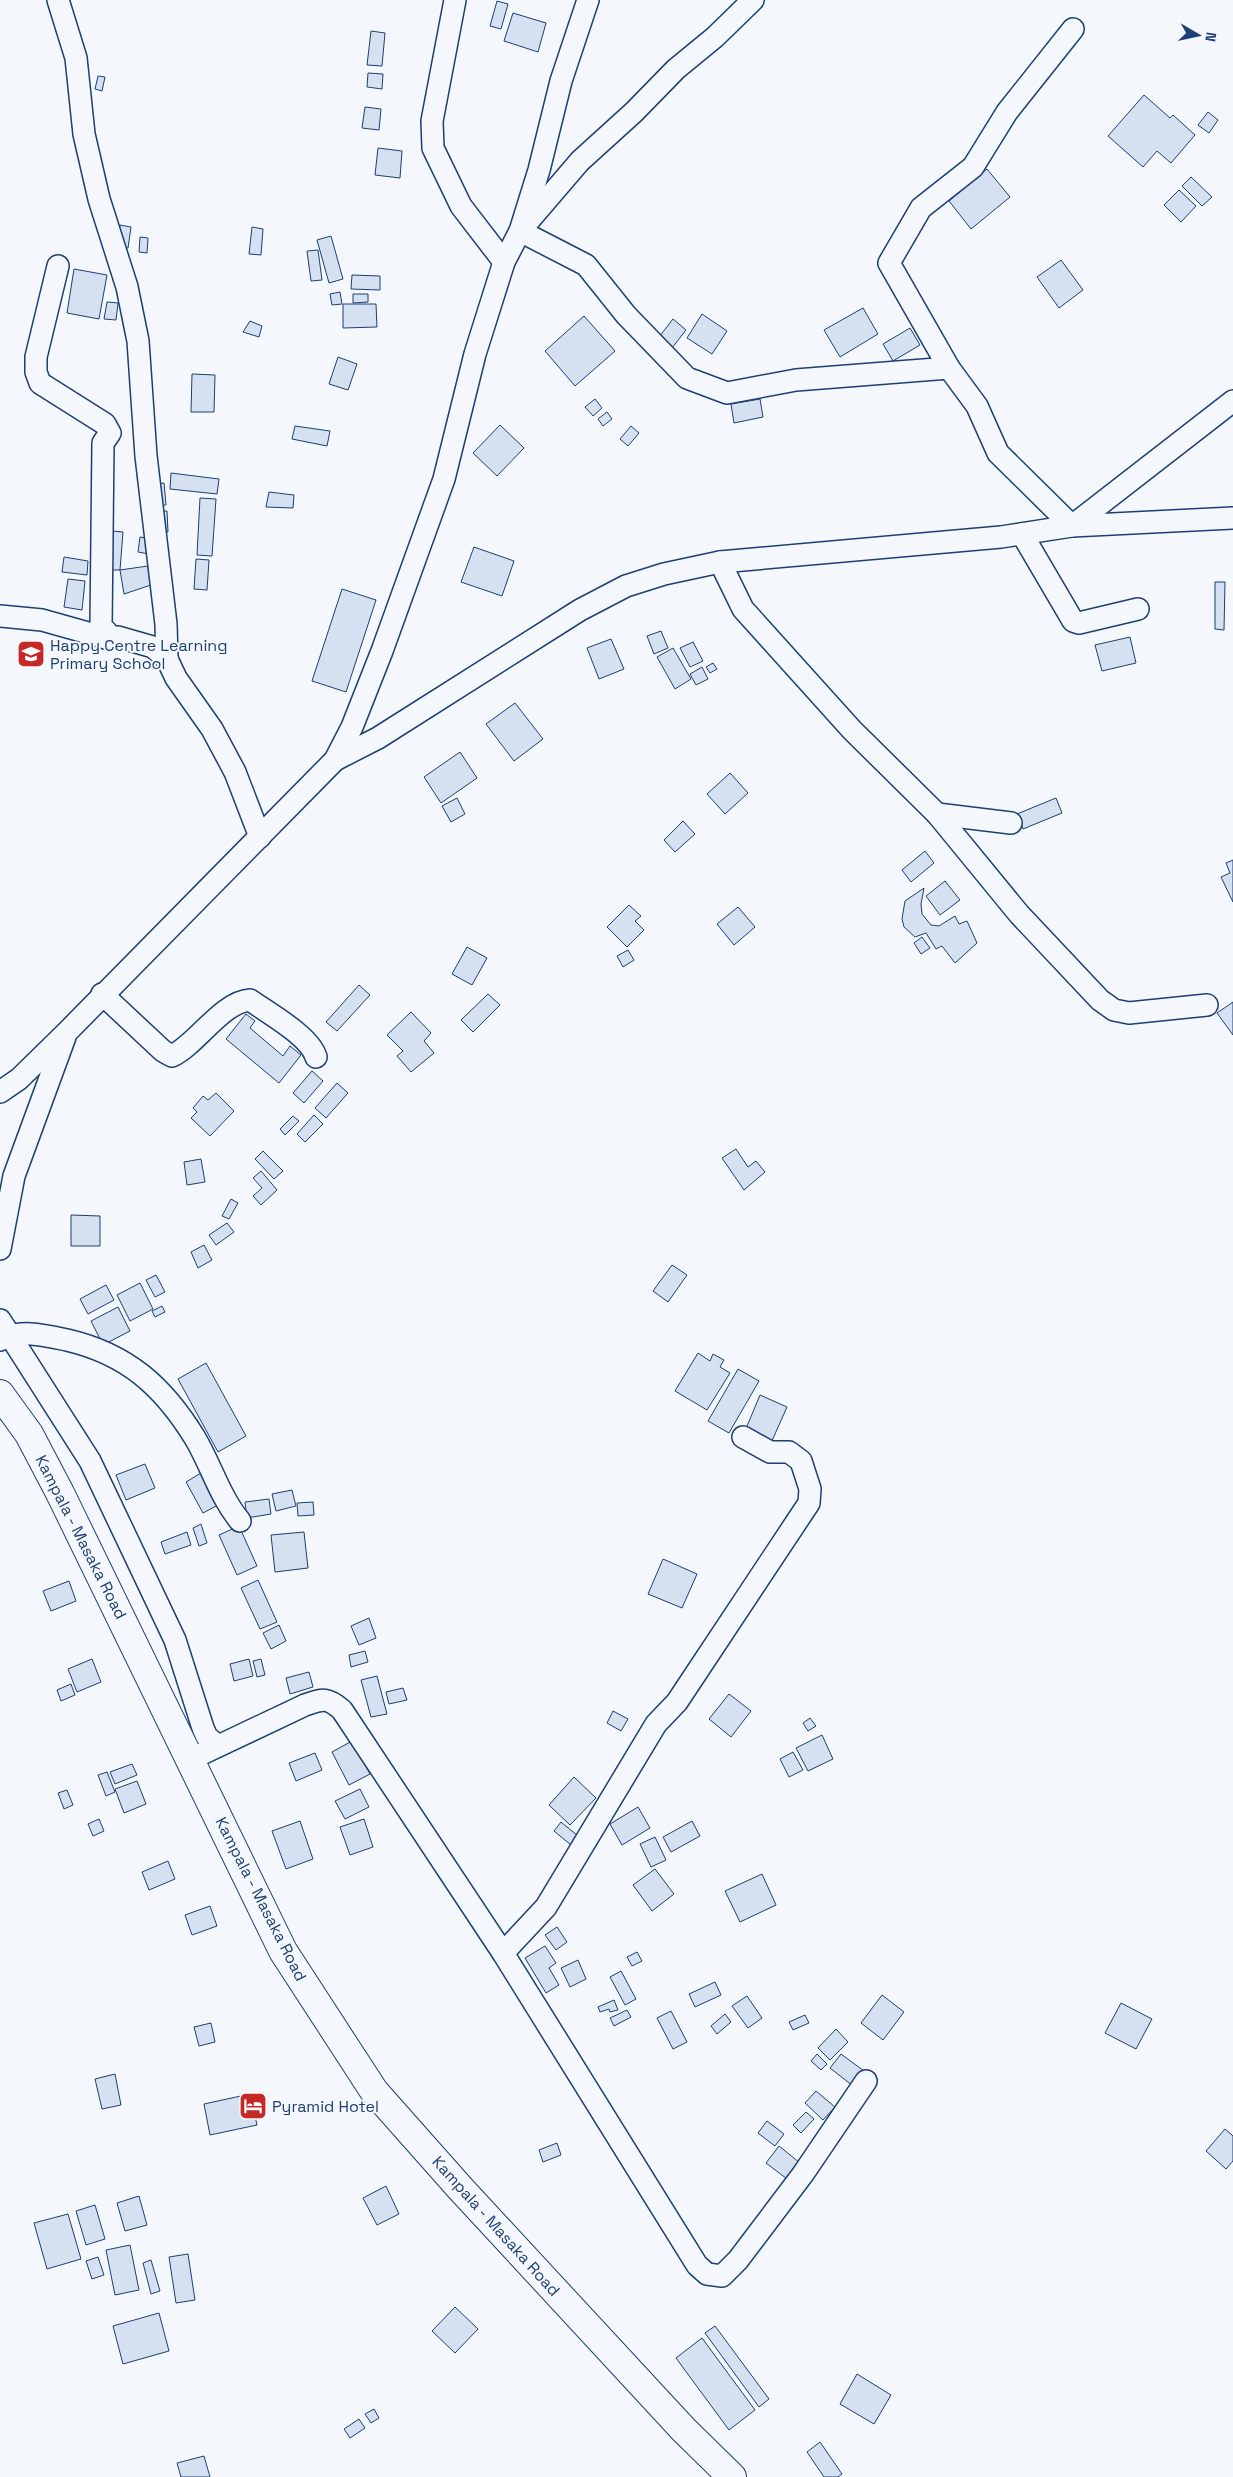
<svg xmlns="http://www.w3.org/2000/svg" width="1233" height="2477" viewBox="0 0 1233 2477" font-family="'Space Grotesk',sans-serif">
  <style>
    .building { fill: #d5e0f0; stroke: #1d3f73 }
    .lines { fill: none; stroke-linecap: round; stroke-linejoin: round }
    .minor-casing { stroke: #1d3f73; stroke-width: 24 }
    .major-casing { stroke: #1d3f73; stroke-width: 30 }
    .minor { stroke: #f4f7fb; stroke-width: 21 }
    .major { stroke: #f4f7fb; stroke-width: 28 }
    .labels { text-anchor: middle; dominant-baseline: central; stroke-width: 4; stroke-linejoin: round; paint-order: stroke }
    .poi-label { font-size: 16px; fill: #1d3f73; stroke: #f4f7fb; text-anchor: start }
    .street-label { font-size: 16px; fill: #1d3f73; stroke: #f4f7fb }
  </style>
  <rect width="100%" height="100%" fill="#f4f7fb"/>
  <g class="building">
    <polygon points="497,1 508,4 501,29 490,26"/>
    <polygon points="513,13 546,23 538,52 504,41"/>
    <polygon points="371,31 385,33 382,66 367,65"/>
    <polygon points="368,73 383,74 382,89 367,87"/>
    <polygon points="98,76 105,77 102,91 95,89"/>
    <polygon points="1144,95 1170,118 1173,115 1195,135 1171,163 1157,151 1143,167 1108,136"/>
    <polygon points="365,107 381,109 379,130 362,128"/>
    <polygon points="1208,112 1218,120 1209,133 1198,125"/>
    <polygon points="378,148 402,151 400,178 375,175"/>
    <polygon points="987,169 1010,197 971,229 949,201"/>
    <polygon points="1191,177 1212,197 1202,206 1182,186"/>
    <polygon points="1179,190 1196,206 1181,222 1164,205"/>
    <polygon points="120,225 131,227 128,248 116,247"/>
    <polygon points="252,227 263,229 261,255 249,254"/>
    <polygon points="331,236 343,279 329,283 317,240"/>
    <polygon points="140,237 148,238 147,253 139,252"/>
    <polygon points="318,250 322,280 311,281 307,251"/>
    <polygon points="1061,260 1083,290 1059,308 1037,277"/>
    <polygon points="74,269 107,275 99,319 67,313"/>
    <polygon points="352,275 380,276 380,290 351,289"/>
    <polygon points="340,292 342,304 332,305 330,294"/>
    <polygon points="353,294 368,294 368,302 353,303"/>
    <polygon points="107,302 118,303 116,320 104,319"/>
    <polygon points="343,304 376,304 377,327 343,328"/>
    <polygon points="863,308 878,334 840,357 824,330"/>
    <polygon points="702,314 727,331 712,354 687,338"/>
    <polygon points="584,316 615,351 575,386 545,351"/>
    <polygon points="673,319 686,330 672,348 659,337"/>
    <polygon points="250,321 262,326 259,337 243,332"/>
    <polygon points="910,328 920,345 893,361 883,344"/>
    <polygon points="338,357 357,364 348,390 329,384"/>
    <polygon points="192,374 215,375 214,412 191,412"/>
    <polygon points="595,399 602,408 593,416 585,407"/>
    <polygon points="760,399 763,417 734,423 731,404"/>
    <polygon points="607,412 612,419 603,426 598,419"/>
    <polygon points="500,425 524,448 497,476 473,453"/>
    <polygon points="295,426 330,431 327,446 292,439"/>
    <polygon points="631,426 639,433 628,446 620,439"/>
    <polygon points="171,473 219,479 217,494 170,489"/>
    <polygon points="164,483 166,505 155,506 154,484"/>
    <polygon points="269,492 294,495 293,508 266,507"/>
    <polygon points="200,498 216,499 212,556 197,555"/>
    <polygon points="159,511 167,511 168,532 159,532"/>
    <polygon points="112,531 123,532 120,570 110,570"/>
    <polygon points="140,537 151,539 149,554 138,552"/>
    <polygon points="474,547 514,561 502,596 461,582"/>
    <polygon points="64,557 88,561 87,575 62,572"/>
    <polygon points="196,559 209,560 207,590 194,589"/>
    <polygon points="148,566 151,585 124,594 120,570"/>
    <polygon points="68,579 85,581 82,610 64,607"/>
    <polygon points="1215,582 1225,582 1224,630 1215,629"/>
    <polygon points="342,589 376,600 346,692 312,681"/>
    <polygon points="661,631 668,648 654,654 647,636"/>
    <polygon points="1130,637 1136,663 1102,671 1095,645"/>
    <polygon points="611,639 624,669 599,679 587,648"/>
    <polygon points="693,642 703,661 690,667 680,648"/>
    <polygon points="673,648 691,679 675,689 657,657"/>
    <polygon points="713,663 717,669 710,673 706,667"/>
    <polygon points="702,667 708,679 696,685 690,674"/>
    <polygon points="515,703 543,739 514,761 486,724"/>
    <polygon points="460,752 477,778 441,803 424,777"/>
    <polygon points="730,773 748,793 725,814 707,794"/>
    <polygon points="457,798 465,814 451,822 442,806"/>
    <polygon points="1056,798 1062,813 1023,829 1017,814"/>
    <polygon points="683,821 695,834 675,852 664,840"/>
    <polygon points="925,851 934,863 911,882 902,870"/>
    <polygon points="1233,860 1233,902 1221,877 1230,873 1226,863"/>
    <polygon points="945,881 960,900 940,915 926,896"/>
    <polygon points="924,888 921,904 922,914 931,925 939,926 955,916 959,924 967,921 977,943 955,963 942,946 936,949 926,933 915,937 904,927 902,919 905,901"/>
    <polygon points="629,905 641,916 635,921 644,930 627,947 607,927"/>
    <polygon points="738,907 755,927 734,945 717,924"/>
    <polygon points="922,937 930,948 921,954 914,943"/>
    <polygon points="467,947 487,958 472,985 452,974"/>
    <polygon points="628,950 634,960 623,967 617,956"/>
    <polygon points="359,985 370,995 337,1031 326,1022"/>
    <polygon points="488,994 500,1005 473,1032 461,1020"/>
    <polygon points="1233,1002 1233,1035 1217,1013"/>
    <polygon points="411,1012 431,1033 424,1041 434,1053 411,1072 397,1056 403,1051 387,1035"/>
    <polygon points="246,1014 255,1021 250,1028 283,1056 290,1046 301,1055 279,1083 226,1039"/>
    <polygon points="312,1071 323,1081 304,1103 293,1093"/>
    <polygon points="337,1083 348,1093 326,1118 315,1108"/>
    <polygon points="216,1093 234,1111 210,1136 191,1118 197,1112 193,1108 203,1096 208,1100"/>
    <polygon points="314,1115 323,1124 305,1142 297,1134"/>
    <polygon points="293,1116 299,1121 285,1135 280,1129"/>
    <polygon points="736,1149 748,1167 756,1161 765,1172 744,1190 722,1158"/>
    <polygon points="263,1151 283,1171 274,1179 255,1159"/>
    <polygon points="201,1159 205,1182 187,1185 184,1162"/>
    <polygon points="261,1171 277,1190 261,1205 253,1196 262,1188 253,1178"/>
    <polygon points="231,1199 238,1203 229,1219 222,1216"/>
    <polygon points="71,1215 100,1216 100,1246 71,1246"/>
    <polygon points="227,1223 234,1232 216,1245 209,1235"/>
    <polygon points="204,1245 212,1260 198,1268 191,1252"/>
    <polygon points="672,1265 687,1275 668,1302 653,1291"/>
    <polygon points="156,1275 165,1292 155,1297 146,1280"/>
    <polygon points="140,1283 153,1309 130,1321 117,1295"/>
    <polygon points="106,1285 114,1300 88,1314 80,1299"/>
    <polygon points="162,1306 165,1312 155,1317 152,1311"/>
    <polygon points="118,1307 130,1331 103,1345 91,1321"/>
    <polygon points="698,1353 710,1361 713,1354 724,1360 720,1367 730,1373 707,1410 675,1391"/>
    <polygon points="206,1363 246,1436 218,1452 178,1379"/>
    <polygon points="738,1369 759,1381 729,1433 708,1421"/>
    <polygon points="760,1395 787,1407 771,1443 745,1431"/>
    <polygon points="145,1464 155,1488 126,1500 116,1475"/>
    <polygon points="201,1473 218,1505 203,1513 186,1482"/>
    <polygon points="292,1490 296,1506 276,1511 272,1494"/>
    <polygon points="269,1499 271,1514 247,1518 245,1502"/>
    <polygon points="313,1502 314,1515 298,1516 297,1503"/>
    <polygon points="201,1524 207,1543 199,1546 193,1528"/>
    <polygon points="239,1526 257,1566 237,1575 219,1535"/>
    <polygon points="187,1532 191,1545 165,1554 161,1542"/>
    <polygon points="304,1532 308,1568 275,1572 271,1535"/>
    <polygon points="663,1559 697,1574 682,1608 648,1594"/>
    <polygon points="258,1580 277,1622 260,1629 241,1588"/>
    <polygon points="69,1581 76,1601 51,1611 43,1591"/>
    <polygon points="369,1618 376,1638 359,1645 351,1626"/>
    <polygon points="279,1625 286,1641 271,1649 263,1633"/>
    <polygon points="365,1651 368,1662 351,1667 349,1655"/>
    <polygon points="92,1659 101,1682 77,1692 68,1669"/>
    <polygon points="249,1659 253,1676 234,1681 230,1664"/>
    <polygon points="261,1659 265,1675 257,1677 253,1661"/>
    <polygon points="309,1672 313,1687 290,1694 286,1678"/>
    <polygon points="377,1676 387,1714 371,1717 361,1680"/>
    <polygon points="71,1684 75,1695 61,1701 57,1690"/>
    <polygon points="403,1688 407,1700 389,1704 386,1692"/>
    <polygon points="729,1694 751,1711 731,1737 709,1719"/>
    <polygon points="613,1711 628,1719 621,1731 607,1723"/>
    <polygon points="810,1718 816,1726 808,1731 803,1723"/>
    <polygon points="822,1735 833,1759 808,1771 796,1748"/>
    <polygon points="352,1741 370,1774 349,1785 332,1752"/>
    <polygon points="793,1752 803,1770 789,1777 780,1759"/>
    <polygon points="315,1753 322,1770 296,1781 289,1763"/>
    <polygon points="132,1764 137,1775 115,1784 110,1772"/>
    <polygon points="107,1772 115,1792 106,1796 98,1775"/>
    <polygon points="574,1777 596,1798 570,1825 549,1805"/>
    <polygon points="137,1781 146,1804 124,1813 115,1789"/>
    <polygon points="360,1789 369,1807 345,1819 335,1801"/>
    <polygon points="67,1790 73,1805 64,1809 58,1793"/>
    <polygon points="638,1807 650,1828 622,1845 610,1824"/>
    <polygon points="99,1819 104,1831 93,1836 88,1824"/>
    <polygon points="364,1819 373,1847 350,1855 340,1827"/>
    <polygon points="300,1821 313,1859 286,1869 272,1831"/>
    <polygon points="692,1821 700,1836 671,1852 663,1837"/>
    <polygon points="561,1822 578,1836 571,1845 554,1831"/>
    <polygon points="655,1837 666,1860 651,1867 640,1844"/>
    <polygon points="168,1861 175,1879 149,1890 142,1872"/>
    <polygon points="655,1869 674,1894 652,1911 633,1885"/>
    <polygon points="762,1874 776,1905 740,1922 725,1891"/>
    <polygon points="210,1906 217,1926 192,1935 185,1915"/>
    <polygon points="557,1927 567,1942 556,1950 545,1935"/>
    <polygon points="545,1946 556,1963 549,1968 559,1985 546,1993 525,1958"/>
    <polygon points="637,1952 642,1961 632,1966 627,1957"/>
    <polygon points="578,1960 586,1979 570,1987 561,1968"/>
    <polygon points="621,1971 636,1999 625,2005 610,1977"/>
    <polygon points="715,1982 721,1995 695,2007 689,1994"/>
    <polygon points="882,1995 904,2012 883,2040 861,2023"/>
    <polygon points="747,1996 762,2018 748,2028 732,2006"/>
    <polygon points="614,2000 618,2010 610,2012 609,2009 600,2012 598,2007"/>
    <polygon points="1121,2003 1152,2019 1136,2049 1105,2033"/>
    <polygon points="627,2010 631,2017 614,2026 610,2018"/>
    <polygon points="671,2011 687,2042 673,2049 657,2018"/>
    <polygon points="725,2014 731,2022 717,2034 711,2026"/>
    <polygon points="805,2015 809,2023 793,2030 789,2022"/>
    <polygon points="211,2023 215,2042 199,2046 194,2027"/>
    <polygon points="836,2029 848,2042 830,2060 818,2048"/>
    <polygon points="817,2054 827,2064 821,2070 811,2061"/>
    <polygon points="841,2054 864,2071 853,2086 830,2068"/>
    <polygon points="115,2074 121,2105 102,2109 95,2079"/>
    <polygon points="816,2091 835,2107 823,2120 805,2103"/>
    <polygon points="250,2094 257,2125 210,2135 204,2104"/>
    <polygon points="806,2112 814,2119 801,2133 793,2125"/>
    <polygon points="767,2121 784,2134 775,2146 758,2133"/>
    <polygon points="1225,2129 1233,2136 1233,2161 1226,2169 1206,2151"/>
    <polygon points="557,2143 561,2155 543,2162 539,2150"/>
    <polygon points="779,2146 800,2163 787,2179 766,2163"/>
    <polygon points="386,2186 399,2214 377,2225 363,2198"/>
    <polygon points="139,2196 147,2225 125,2231 117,2203"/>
    <polygon points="95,2205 105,2239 86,2245 76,2211"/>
    <polygon points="68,2214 81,2259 47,2269 34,2223"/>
    <polygon points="130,2245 139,2290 115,2295 106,2250"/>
    <polygon points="188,2254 195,2300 176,2303 169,2257"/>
    <polygon points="98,2257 104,2275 92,2279 86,2261"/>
    <polygon points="151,2260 160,2291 151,2294 143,2263"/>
    <polygon points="455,2307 478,2329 455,2353 432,2331"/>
    <polygon points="159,2313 169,2351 123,2364 113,2326"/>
    <polygon points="715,2326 769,2399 759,2407 705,2333"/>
    <polygon points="702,2338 755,2410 729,2430 676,2358"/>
    <polygon points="857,2374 891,2395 874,2424 840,2404"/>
    <polygon points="374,2409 379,2418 371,2423 365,2414"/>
    <polygon points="359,2419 365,2428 350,2438 344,2429"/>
    <polygon points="820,2442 842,2474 838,2477 824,2477 807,2452"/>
    <polygon points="204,2456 210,2477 181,2477 177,2463"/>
  </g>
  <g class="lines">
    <defs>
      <g id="minor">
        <polyline points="58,0 76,58 84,134 99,199 127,287 138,341 146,456 166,624 167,659"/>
        <polyline points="455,0 432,121 433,148 461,206 504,262"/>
        <polyline points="753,0 715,37 676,69 634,112 580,161 520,231 586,265 626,315 687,378 727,393 796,380 949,368 977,406 998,453 1072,526 1233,401"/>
        <polyline points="58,266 36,357 36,372 40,383 105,424 110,433 103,443 101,627 106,631 106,638"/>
        <polyline points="949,368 889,263 921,208 973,167 1007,112 1073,29"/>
        <polyline points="1022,534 1073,621 1079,623 1138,609"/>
        <polyline points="720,562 743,609 852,730 937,814 1019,914 1100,1000 1114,1010 1129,1013 1207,1005"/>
        <polyline points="0,616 42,620 106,638 118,637 153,647 167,659 176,678 212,729 235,772 260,837"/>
        <polyline points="335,760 378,738 580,610 626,586 664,574 720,562 1001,537 1072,526 1233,518"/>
        <polyline points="937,814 1011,823"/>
        <path d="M 102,994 L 163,1051 L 172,1056 C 197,1044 222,1002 250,1000 C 268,1013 310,1036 316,1057"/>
        <polyline points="0,1092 19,1079 67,1032 335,760 352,727 382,651 444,479 475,354 504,262 520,231 539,170 561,81 588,0"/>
        <polyline points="0,1249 14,1176 65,1037"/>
        <polyline points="0,1320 90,1461 175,1640 203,1728 207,1737 218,1746"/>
        <path d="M 0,1340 C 21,1329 44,1335 67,1340 C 127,1354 163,1386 195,1438 C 211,1465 220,1497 240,1521"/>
        <path d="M 191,1759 L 305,1705 C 323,1699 327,1697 342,1710 L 503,1953 L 697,2265 L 707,2274 L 722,2276 L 738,2260 L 803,2174 L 866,2081"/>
        <polyline points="503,1953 546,1907 656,1724 677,1702 809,1503 810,1489 801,1461 789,1452 770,1452 743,1437"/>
      </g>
      <polyline id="major" points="0,1394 29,1434 60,1493 283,1951 374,2091 460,2188 684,2430 732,2477"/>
    </defs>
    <use href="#minor" class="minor-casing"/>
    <use href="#major" class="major-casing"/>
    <use href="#minor" class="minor"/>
    <use href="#major" class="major"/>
  </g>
  <defs>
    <symbol id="school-square" viewBox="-11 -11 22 22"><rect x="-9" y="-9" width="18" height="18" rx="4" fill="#c62828" stroke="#f4f7fb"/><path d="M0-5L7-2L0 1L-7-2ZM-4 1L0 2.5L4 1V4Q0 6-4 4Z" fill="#fff"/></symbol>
    <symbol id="hotel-square" viewBox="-11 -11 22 22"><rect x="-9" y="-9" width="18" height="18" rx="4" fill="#c62828" stroke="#f4f7fb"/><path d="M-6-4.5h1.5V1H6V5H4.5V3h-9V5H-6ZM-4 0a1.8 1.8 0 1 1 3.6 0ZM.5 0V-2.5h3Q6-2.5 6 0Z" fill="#fff"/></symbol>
  </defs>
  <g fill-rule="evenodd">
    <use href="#school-square" x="15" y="638" width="32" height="32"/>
    <use href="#hotel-square" x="237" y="2090" width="32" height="32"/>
  </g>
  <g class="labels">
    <g class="poi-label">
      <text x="50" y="645">Happy Centre Learning<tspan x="50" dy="18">Primary School</tspan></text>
      <text x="272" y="2106">Pyramid Hotel</text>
    </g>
    <g class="street-label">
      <text transform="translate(81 1537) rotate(63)">Kampala - Masaka Road</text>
      <text transform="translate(261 1899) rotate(63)">Kampala - Masaka Road</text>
      <text transform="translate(496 2226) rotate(48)">Kampala - Masaka Road</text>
    </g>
  </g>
  <g transform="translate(1198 35) rotate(99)" stroke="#f4f7fb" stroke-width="4" paint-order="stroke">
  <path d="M0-4L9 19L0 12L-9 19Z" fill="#1d3f73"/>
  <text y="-8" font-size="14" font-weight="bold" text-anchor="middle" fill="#1d3f73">N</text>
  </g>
</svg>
